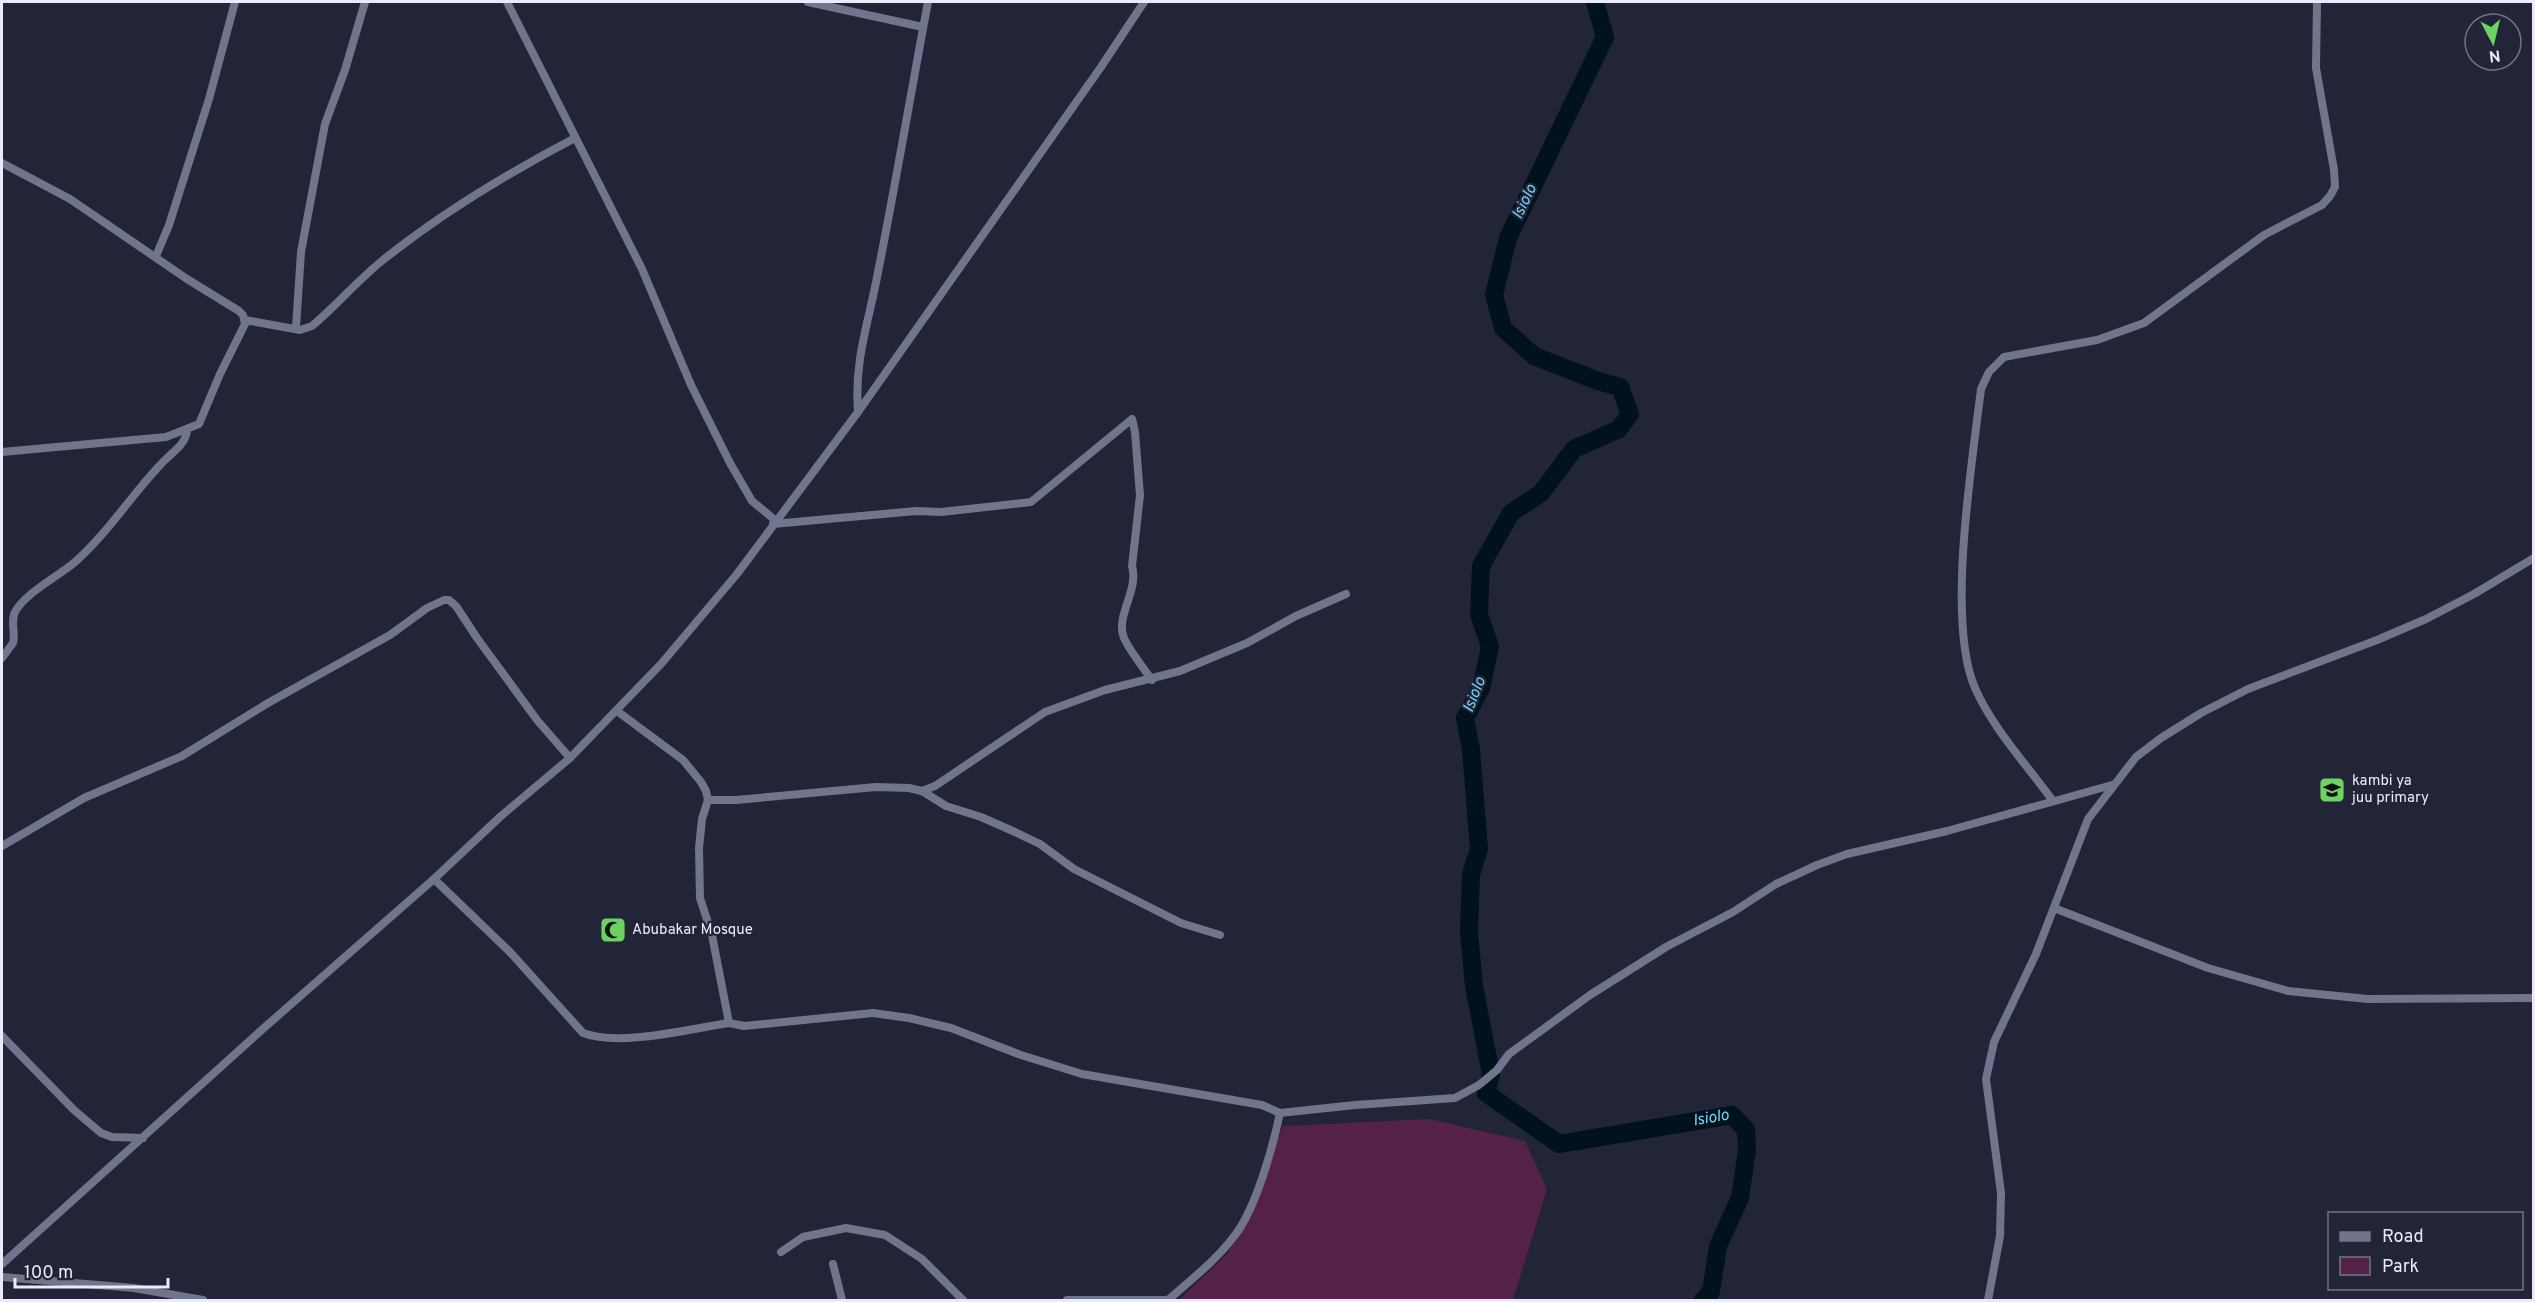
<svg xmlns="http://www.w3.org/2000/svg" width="2535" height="1302" viewBox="0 0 2535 1302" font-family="Overpass,sans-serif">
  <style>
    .green { fill: #542149 }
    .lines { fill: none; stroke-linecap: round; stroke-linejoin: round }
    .river { stroke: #00121b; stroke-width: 18 }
    .street { stroke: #71748d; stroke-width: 8 }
    .labels { text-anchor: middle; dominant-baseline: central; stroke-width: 4.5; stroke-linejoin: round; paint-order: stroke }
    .poi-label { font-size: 15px; fill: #e9ebf9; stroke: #222438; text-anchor: start }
    .water-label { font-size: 16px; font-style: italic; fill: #7ad5f8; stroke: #222438 }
  </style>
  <rect width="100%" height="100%" fill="#222438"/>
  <polygon class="green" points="1430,1119 1525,1141 1547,1189 1513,1300 1179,1300 1228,1253 1258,1191 1283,1126"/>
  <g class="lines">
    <path class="river" id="s1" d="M 1595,2 L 1605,37 L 1508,238 L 1494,295 L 1503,328 L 1534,356 L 1598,381 L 1620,387 L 1630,414 L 1619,429 L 1574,449 L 1541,493 L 1511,513 L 1481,566 L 1479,614 L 1490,647 L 1481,688 L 1465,718 L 1471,749 L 1479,849 L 1471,874 L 1469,932 L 1474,986 L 1491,1074 L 1486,1093 L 1559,1144 L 1732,1115 L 1746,1130 L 1747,1150 L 1740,1198 L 1718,1246 L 1711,1292 L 1703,1300"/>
    <g class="street">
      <polyline points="507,2 642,269 691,385 730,463 752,501 775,520"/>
      <polyline points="808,2 923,27"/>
      <polyline points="2,163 70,199 187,279 239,311 243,315 245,324 220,374 199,424 166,437 2,452"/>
      <polyline points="156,256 169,225 209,99 235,2"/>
      <path d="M 245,320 L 300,330 L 312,326 C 337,305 358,280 383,260 C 442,213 508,173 575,138"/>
      <polyline points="296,327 301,252 325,124 345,70 365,2"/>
      <path d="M 858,411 C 854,359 869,322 878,272 C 896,182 911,92 928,2"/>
      <path d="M 773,524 L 916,511 L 941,512 L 1031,502 L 1132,419 L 1135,432 L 1140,495 L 1132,566 C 1139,589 1117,614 1123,635 C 1125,645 1145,670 1152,680"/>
      <path d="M 2,658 L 13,643 C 16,633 10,622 15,612 C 25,593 59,576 75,562 C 108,533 132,494 163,462 C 172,452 186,445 187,430"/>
      <polyline points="617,711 683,760 701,782 706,791 708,800 702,819 699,848 700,898 712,935 729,1023"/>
      <polyline points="922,791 935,786 1045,712 1105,690 1180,671 1247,643 1296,616 1346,594"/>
      <polyline points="708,800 736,800 876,787 909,788 922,791 946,806 981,817 1015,832 1040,844 1074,869 1181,923 1220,935"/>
      <path d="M 2053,801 C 2027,765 1993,729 1975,688 C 1946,621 1972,464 1981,389 L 1989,372 L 2004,357 L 2097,340 L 2144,323 L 2264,235 L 2322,205 L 2330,196 L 2335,187 L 2334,170 L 2316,68 L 2317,2"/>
      <polyline points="2,846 84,798 182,756 268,703 390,635 427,608 444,600 449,600 456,606 477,638 537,720 570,758"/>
      <path d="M 434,879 L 509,951 L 583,1033 C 620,1047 688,1029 729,1023 L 744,1026 L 873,1013 L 909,1018 L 951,1028 L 1021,1055 L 1082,1074 L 1262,1105 L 1280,1113 L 1355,1105 L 1455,1098 L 1479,1085 L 1497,1070 L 1509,1054 L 1590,995 L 1666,947 L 1733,912 L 1776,884 L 1817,865 L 1847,854 L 1947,831 L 2112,785"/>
      <polyline points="2054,908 2208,968 2288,991 2368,999 2534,998"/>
      <polyline points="2,1036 74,1110 101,1133 112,1137 143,1138"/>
      <polyline points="781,1252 803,1237 846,1228 885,1235 922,1259 963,1300"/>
      <polyline points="2,1264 265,1027 434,879 501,816 570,758 661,664 737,574 858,412 1101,67 1144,2"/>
      <polyline points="833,1264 842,1300"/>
      <polyline points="2,1277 134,1288 203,1300"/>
      <polyline points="1067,1300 1169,1300"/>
      <path d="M 1168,1300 C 1192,1279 1219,1258 1238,1231 C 1257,1203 1273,1147 1280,1113"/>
      <polyline points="1988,1300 2000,1236 2001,1193 1986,1079 1994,1042 2036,954 2088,819 2136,757 2161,738 2201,713 2248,689 2377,640 2426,619 2474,594 2534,558"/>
    </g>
  </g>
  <defs>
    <symbol id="school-square" viewBox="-11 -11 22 22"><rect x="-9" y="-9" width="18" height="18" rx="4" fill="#6cd362" stroke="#222438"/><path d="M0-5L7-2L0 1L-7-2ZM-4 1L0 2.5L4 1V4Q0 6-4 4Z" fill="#111"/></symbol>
    <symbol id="mosque-square" viewBox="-11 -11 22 22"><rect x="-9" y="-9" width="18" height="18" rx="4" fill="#6cd362" stroke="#222438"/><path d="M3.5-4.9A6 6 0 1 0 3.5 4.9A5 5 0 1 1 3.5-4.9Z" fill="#111"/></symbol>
  </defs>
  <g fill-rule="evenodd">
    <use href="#school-square" x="2317" y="775" width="30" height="30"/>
    <use href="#mosque-square" x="598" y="915" width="30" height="30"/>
  </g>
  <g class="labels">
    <g class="poi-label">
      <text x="2352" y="781">kambi ya<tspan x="2352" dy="17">juu primary</tspan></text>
      <text x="632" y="930">Abubakar Mosque</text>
    </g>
    <g class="water-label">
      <text transform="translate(1525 202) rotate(-64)">Isiolo</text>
      <text transform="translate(1475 695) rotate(-68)">Isiolo</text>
      <text stroke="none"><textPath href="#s1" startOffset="1516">Isiolo</textPath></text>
    </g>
  </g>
  <rect width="2535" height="1302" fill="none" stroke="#e9ebf9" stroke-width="6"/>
  <rect x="2328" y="1212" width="195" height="78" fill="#222438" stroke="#727485" stroke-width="1.5"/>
  <rect x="2340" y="1232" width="30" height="9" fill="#71748d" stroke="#727485" stroke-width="1.5"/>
  <text x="2382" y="1242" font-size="18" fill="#e9ebf9">Road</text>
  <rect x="2340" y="1257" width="30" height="18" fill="#542149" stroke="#727485" stroke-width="1.5"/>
  <text x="2382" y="1272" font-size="18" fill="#e9ebf9">Park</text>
  <g transform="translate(2493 42) rotate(173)"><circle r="28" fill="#222438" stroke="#727485" stroke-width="1.5"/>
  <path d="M0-4.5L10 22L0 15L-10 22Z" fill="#6cd362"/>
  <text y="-9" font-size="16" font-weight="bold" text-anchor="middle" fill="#e9ebf9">N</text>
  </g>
  <path d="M15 1278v9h153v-9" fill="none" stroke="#e9ebf9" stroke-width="3"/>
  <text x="24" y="1278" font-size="18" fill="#e9ebf9" stroke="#222438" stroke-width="4.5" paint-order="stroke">100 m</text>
</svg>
